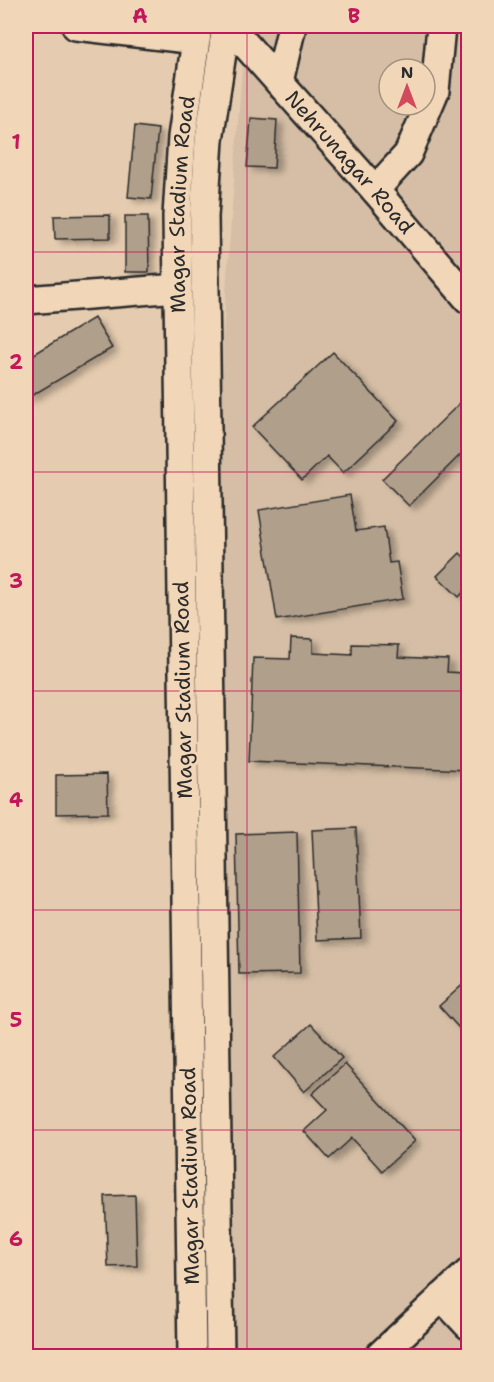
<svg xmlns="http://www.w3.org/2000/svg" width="494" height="1382" viewBox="0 0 494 1382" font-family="'Shantell Sans',sans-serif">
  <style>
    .built { fill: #d5bea5; fill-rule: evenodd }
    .building { fill: #b09f8b; stroke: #2b2b2b; stroke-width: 1.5; filter: url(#shadow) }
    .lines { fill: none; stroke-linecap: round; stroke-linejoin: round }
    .minor-casing { stroke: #2b2b2b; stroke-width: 32 }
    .minor { stroke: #f1d6b8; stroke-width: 27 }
    .grid { fill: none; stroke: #c2185b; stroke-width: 1.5; stroke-opacity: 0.55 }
    .labels { text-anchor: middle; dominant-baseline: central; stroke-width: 6; stroke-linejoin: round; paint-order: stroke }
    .street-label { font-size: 21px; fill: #2b2b2b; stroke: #f1d6b8 }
    .neatline { fill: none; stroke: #c2185b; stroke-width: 2 }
    .grid-label { font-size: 20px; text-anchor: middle; font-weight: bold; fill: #c2185b }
  </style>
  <defs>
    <filter id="shadow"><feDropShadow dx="6" dy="4" stdDeviation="3" flood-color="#0004"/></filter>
  </defs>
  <rect width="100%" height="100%" fill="#e5ccb0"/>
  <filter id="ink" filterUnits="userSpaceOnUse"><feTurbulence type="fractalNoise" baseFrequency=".0167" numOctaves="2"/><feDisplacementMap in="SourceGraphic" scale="12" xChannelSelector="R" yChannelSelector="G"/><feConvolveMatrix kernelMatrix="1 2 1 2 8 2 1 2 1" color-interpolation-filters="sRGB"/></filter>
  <g filter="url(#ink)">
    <path class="built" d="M 245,26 L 468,26 L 468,1356 L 234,1356 L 209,1031 L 223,334 ZM 389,69 L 425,69 L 425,105 L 389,105 Z"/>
    <g class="building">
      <polygon points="251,118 277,120 274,168 247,167"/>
      <polygon points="135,126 158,129 151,199 128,197"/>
      <polygon points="110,215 110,238 55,239 54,216"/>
      <polygon points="125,216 148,216 149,272 125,272"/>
      <polygon points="94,318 112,348 26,399 26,359"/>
      <polygon points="333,352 398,421 343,473 327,456 302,480 252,427"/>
      <polygon points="462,401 468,408 468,447 409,506 382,479"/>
      <polygon points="350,495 356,531 384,527 389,563 397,562 403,599 277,620 259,510"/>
      <polygon points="460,553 468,561 468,587 459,597 437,576"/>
      <polygon points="291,638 313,639 313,653 352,655 352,644 399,645 398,657 448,659 447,672 464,673 464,690 468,690 468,770 249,761 253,658 290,659"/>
      <polygon points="107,774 108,813 56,814 56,775"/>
      <polygon points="356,828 361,938 317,940 312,830"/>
      <polygon points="297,832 300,973 239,974 236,834"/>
      <polygon points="468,980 468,1038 439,1006"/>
      <polygon points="311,1024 342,1058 304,1092 274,1057"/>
      <polygon points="345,1064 415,1141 382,1171 352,1138 329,1159 304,1131 327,1110 312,1094"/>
      <polygon points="135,1195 137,1266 108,1267 105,1196"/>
    </g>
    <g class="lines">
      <defs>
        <g id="minor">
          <polyline points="76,26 196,40"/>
          <path id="s1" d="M 229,26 L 375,190 L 468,299"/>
          <polyline points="279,82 292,26"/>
          <polyline points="375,190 408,154 435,91 441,26"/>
          <polyline points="26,300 178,288"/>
          <polyline points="442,1297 468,1325"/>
          <path id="s2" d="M 192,1356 L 177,216 L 182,137 L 198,26"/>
          <polyline points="220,1356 204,217 209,140 226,26"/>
          <polyline points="379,1356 468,1273"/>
        </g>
      </defs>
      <use href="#minor" class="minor-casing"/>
      <use href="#minor" class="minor"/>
    </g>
  </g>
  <path class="grid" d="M 247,26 L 247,1356M 26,252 L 468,252M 26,472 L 468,472M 26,691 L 468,691M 26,910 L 468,910M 26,1130 L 468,1130"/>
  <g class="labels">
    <g class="street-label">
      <text stroke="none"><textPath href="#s1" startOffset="182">Nehrunagar Road</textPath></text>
      <text stroke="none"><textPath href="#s2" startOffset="1152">Magar Stadium Road</textPath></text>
      <text transform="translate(183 690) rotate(-91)">Magar Stadium Road</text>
      <text transform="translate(190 1176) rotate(-91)">Magar Stadium Road</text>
    </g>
  </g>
  <rect width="494" height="1382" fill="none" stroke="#f1d6b8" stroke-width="66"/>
  <g transform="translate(407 87)"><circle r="28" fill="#f1d6b8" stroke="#a29280" stroke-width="1.5"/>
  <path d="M0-4.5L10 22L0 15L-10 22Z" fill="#d1495b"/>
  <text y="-9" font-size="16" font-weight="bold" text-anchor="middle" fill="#2b2b2b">N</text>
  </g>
  <rect x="33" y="33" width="428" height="1316" class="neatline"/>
  <g class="grid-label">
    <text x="140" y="23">A</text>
    <text x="354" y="23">B</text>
    <text x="16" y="149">1</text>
    <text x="16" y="369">2</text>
    <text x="16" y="588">3</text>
    <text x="16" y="807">4</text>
    <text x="16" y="1027">5</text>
    <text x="16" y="1246">6</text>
  </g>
</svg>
